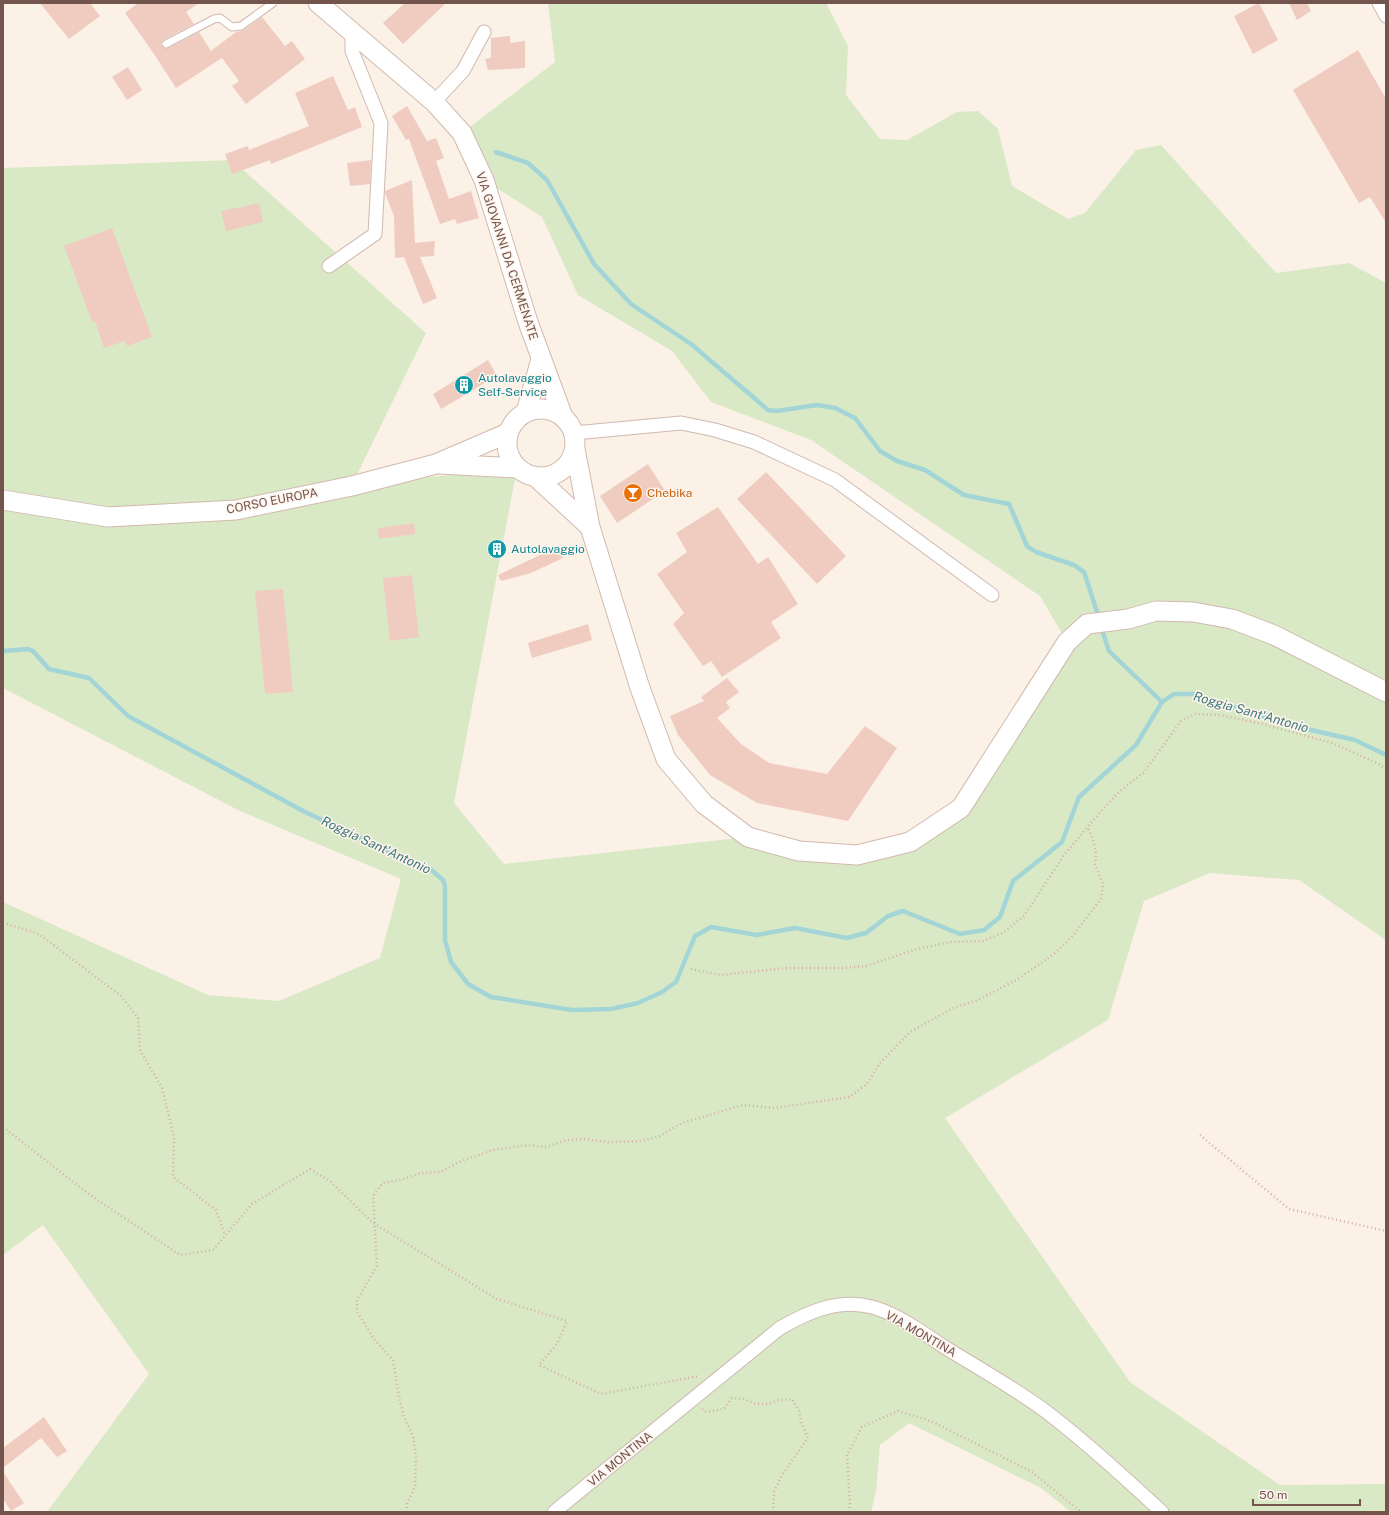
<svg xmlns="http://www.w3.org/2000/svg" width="1389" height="1515" viewBox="0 0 1389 1515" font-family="'Public Sans',sans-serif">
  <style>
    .green { fill: #d9e9c6 }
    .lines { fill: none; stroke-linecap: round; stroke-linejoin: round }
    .stream { stroke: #a3d5d6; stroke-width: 4.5 }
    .building { fill: #f0ccc0 }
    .lane-casing { stroke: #cfb9b1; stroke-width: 9 }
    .street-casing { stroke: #cfb9b1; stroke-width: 15 }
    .secondary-casing { stroke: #d2b9ae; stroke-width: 21 }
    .path { stroke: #d5afa3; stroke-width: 2.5; stroke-dasharray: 1 3; stroke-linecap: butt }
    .lane { stroke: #fff; stroke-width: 7 }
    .street { stroke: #fff; stroke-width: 13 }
    .secondary { stroke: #fff; stroke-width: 19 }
    .labels { text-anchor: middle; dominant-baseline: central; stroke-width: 3; stroke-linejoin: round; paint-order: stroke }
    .street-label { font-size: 12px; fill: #74554d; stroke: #fef5ee }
    .culture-label { font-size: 12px; fill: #0d838f; stroke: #fef5ee; text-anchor: start }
    .food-label { font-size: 12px; fill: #c56008; stroke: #fef5ee; text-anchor: start }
    .water-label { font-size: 13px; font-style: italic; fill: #417878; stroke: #fef5ee }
  </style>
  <rect width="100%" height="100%" fill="#fbf1e7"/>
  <polygon class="green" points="548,3 826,3 848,46 846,95 880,139 907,140 957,112 978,111 998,129 1012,186 1068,219 1085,213 1136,150 1161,145 1276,273 1349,263 1386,283 1386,940 1299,880 1210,873 1144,901 1108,1020 945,1118 1130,1382 1280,1485 1386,1484 1386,1512 1071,1512 1041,1488 909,1423 880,1445 876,1491 871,1512 47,1512 149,1374 43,1225 3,1255 3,902 208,995 279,1001 380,958 401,879 240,811 3,688 3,168 232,160 426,333 352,485 517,468 454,803 504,864 748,837 799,851 910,842 961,808 1067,642 1040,596 811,440 711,402 672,351 578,295 542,217 484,180 462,133 555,62"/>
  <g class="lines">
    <g class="stream">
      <polyline points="496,152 528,163 547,180 594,264 631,304 691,344 768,410 777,411 817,405 835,408 855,418 880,451 897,461 925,470 964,495 1009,504 1027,546 1036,552 1074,565 1084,572 1099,618"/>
      <polyline points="1101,627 1109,651 1162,702"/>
      <polyline points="3,651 28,649 33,651 49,669 89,678 128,716 305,812 403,858 430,869 443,880 445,886 445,940 451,962 468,984 491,997 572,1010 611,1009 638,1003 662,992 676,982 695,936 711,927 757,935 795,928 847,938 866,933 888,916 903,911 960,934 984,930 1000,917 1013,881 1062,842 1079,797 1136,745 1162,702 1174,694 1193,694 1293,726 1355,740 1386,755"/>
    </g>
  </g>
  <g class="building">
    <polygon points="40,3 90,3 100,16 69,39"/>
    <polygon points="138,3 199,3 186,12 194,24 163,40 161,44 164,48 168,48 199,32 211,51 236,32 244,30 262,17 285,46 292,41 305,59 246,104 232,86 239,81 222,58 176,88 152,51 125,13"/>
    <polygon points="405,3 446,3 403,44 383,23"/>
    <polygon points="1259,3 1278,40 1253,54 1234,16"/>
    <polygon points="1289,3 1307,3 1311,11 1297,20"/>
    <polygon points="510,36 510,43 525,41 525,68 488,70 485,59 491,58 491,38"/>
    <polygon points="1358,50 1386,99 1386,223 1370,197 1359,203 1293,90"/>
    <polygon points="128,67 142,90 127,100 112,77"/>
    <polygon points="333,76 348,110 355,107 362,127 271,164 270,160 232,174 225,154 248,146 249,150 309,126 295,93"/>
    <polygon points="407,106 427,141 436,138 444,158 436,161 449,199 471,191 479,218 457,224 455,219 440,224 409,139 406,140 392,116"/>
    <polygon points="371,160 370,184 350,186 347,163"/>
    <polygon points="412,180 415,243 435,241 434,256 420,257 437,298 423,304 404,257 395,258 394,216 385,193 385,191"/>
    <polygon points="259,203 263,222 226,231 221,211"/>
    <polygon points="112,228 152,337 127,346 125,341 104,348 95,321 92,322 64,246"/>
    <polygon points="488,360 497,376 441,409 433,394"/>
    <polygon points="648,464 665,491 617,523 600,496"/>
    <polygon points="766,472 846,556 817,584 737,499"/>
    <polygon points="718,507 758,564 768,557 798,604 771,622 781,638 722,677 711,661 703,666 673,624 684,613 657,574 687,552 676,533"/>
    <polygon points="414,523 415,534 379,539 378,528"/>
    <polygon points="557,547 563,558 531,573 501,581 498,575"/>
    <polygon points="412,575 419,637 390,641 383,578"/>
    <polygon points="283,589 293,692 265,694 255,591"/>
    <polygon points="588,624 592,640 532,658 528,643"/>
    <polygon points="727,678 739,692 726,702 730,708 717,718 741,744 769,763 827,774 865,726 897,748 848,821 757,803 710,775 678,735 670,716 704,701 701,697"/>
    <polygon points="44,1417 67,1451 57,1457 41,1438 3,1468 3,1448"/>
    <polygon points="3,1472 24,1503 11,1511 3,1499"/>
  </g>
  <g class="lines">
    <defs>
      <polyline id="lane" points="166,44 214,19 220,18 232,27 241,26 273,3"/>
      <g id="street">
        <polyline points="1379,3 1386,16"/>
        <polyline points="434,102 463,71 484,32"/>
        <polyline points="329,266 375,234 381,123 352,51 352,32"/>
        <polyline points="574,433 681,423 715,430 754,442 835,480 992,595"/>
        <path d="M 554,1512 L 780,1328 C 808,1312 839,1298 872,1307 C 898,1314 923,1333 946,1348 C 980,1369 1016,1389 1048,1413 C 1088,1444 1125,1478 1162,1512"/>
      </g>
      <g id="secondary">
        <polyline points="318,3 434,102 462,133 484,180 528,322 563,417"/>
        <circle cx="541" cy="443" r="34"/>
        <polyline points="526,412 541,359"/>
        <polyline points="575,449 590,527 640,688 666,759 704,804 748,837 799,851 857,855 910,842 961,808 1067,642 1087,624 1128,619 1156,611 1193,612 1232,619 1274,635 1386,692"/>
        <polyline points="440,464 517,468"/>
        <polyline points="537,478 590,527"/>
        <polyline points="3,500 108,517 236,510 352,486 436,464 508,433"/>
      </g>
    </defs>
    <use href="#lane" class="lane-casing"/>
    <use href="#street" class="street-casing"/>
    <use href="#secondary" class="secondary-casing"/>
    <g class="path">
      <polyline points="3,923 39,934 121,996 138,1018 140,1050 162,1088 174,1137 173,1177 216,1210 225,1235"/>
      <polyline points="691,969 720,975 788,968 843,968 866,966 917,949 951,942 983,941 1004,932 1024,916 1064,855 1103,809 1119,792 1144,772 1181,721 1195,714 1219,715 1259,723 1310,737 1332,743 1377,763 1386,769"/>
      <polyline points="3,1127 90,1195 180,1255 213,1250 252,1204 310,1169 331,1182 373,1223 497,1299 567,1321 557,1344 539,1365 601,1394 699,1376"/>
      <polyline points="1200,1135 1289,1209 1386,1231"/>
      <polyline points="702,1409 706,1412 724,1409 732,1398 744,1399 756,1404 768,1404 779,1400 792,1399 799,1411 801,1422 808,1438 782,1475 774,1492 773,1512"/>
      <polyline points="407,1512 407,1504 415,1487 416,1457 413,1436 404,1417 399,1397 393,1360 374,1339 357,1312 357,1300 377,1266 373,1196 383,1183 400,1180 421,1173 441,1172 459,1162 493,1150 528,1145 546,1147 567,1140 583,1139 608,1142 641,1141 660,1136 682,1123 743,1105 774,1108 849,1097 867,1084 880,1063 910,1032 953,1008 978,1000 1018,979 1054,954 1071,938 1101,899 1103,884 1095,864 1096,853 1093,840 1088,828"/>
      <polyline points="849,1512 850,1505 847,1455 862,1427 898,1411 931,1421 1032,1472 1081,1512"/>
    </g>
    <use href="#lane" class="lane"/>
    <use href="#street" class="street"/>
    <use href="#secondary" class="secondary"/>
  </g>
  <defs>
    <symbol id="building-disc" viewBox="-11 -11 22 22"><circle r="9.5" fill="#0f9aa8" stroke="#fef5ee"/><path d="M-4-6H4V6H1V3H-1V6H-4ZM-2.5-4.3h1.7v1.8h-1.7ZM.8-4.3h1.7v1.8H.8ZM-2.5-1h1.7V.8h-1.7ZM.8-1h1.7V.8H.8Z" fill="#fff"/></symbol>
    <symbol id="bar-disc" viewBox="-11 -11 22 22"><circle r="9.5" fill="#e8710a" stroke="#fef5ee"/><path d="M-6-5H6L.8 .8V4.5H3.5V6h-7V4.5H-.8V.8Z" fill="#fff"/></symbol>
  </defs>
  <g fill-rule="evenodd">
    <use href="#building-disc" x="453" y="374" width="22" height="22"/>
    <use href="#bar-disc" x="622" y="482" width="22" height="22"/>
    <use href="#building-disc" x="486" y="538" width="22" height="22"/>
  </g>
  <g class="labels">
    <g class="street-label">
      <text transform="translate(507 256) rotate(72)">VIA GIOVANNI DA CERMENATE</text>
      <text transform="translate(272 501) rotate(-11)">CORSO EUROPA</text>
      <text transform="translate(921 1334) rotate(30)">VIA MONTINA</text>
      <text transform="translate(620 1459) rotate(-39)">VIA MONTINA</text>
    </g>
    <g class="culture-label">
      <text x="478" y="378">Autolavaggio<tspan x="478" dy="14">Self-Service</tspan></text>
      <text x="511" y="549">Autolavaggio</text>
    </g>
    <g class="food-label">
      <text x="647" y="493">Chebika</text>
    </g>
    <g class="water-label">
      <text transform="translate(1251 712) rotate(16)">Roggia Sant'Antonio</text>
      <text transform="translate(376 845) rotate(25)">Roggia Sant'Antonio</text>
    </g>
  </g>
  <rect width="1389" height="1515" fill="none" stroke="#74554d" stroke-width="8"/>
  <path d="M1253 1499v6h107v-6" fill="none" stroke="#74554d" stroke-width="2"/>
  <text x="1259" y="1499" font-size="12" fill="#74554d" stroke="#fef5ee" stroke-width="3" paint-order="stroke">50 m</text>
</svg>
